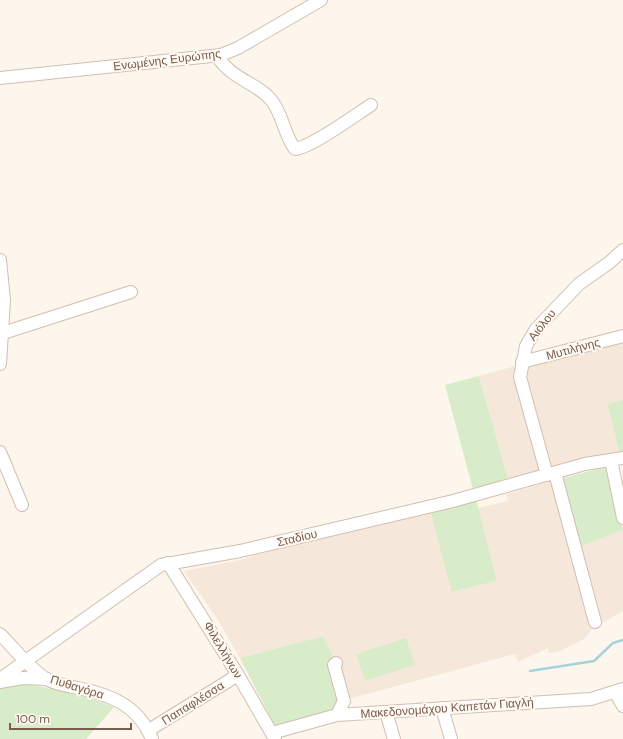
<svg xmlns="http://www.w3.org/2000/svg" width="623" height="739" viewBox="0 0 623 739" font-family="'DM Sans',sans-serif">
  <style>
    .residential { fill: #f5e8da }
    .green { fill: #d8ecc9 }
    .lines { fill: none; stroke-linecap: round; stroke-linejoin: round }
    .stream { stroke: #a5d3da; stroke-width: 2.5 }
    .minor-casing { stroke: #d1beb0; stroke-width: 14 }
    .minor { stroke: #fff; stroke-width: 12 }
    .labels { text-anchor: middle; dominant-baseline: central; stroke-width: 4; stroke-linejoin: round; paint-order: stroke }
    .street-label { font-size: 12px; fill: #7a5c4d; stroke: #fffaf3 }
  </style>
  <rect width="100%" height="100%" fill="#fdf6ec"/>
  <g class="residential">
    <polygon points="623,339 623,400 607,404 620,454 549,469 521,377 526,367"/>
    <polygon points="515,366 543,473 509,483 479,376"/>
    <polygon points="554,480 594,627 584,639 560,651 549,653 548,648 518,662 515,654 345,700 336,663 323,636 240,658 218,620 184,571 235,561 295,544 430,511 453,592 497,581 478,508 508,501 506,494"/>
    <polygon points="623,530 623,611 599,625 577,548"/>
  </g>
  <g class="green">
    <polygon points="479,376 509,483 474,493 445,385"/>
    <polygon points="623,400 623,453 620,454 607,404"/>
    <polygon points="609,466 623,530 577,548 560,479"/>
    <polygon points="476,499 497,581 452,592 430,511"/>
    <polygon points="323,636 335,661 342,701 335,713 278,728 275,726 240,658"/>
    <polygon points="406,638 415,665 365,681 356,654"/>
    <polygon points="25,683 90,698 114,707 86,739 0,739 0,688"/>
  </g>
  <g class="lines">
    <polyline class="stream" points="530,671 594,661 613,643 623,640"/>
    <defs>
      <g id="minor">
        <path d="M 217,56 C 233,81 257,82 272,101 C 283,115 284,135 295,149 C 312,147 354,116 371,105"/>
        <polyline points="0,78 221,55 238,48 321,0"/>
        <polyline points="0,260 4,300 0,364"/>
        <polyline points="3,333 131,292"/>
        <polyline points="522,362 623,336"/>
        <polyline points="0,452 22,505"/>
        <polyline points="611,460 623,518"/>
        <polyline points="555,473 595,622"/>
        <polyline points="547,475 520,377 526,346 536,329 579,284 610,262 623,250"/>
        <polyline points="168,563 238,675 275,739"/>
        <path d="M 0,634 C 15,649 28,667 46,679 C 54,684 68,686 78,688 C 111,695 138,705 152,739"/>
        <polyline points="336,663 334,665 344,701 337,715"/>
        <polyline points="0,679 161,565 240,551 453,501 585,464 623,458"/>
        <polyline points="0,682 23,678 47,679"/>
        <polyline points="615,692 623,706"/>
        <polyline points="442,708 451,739"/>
        <polyline points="386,712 394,739"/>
        <polyline points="149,730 238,675"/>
        <polyline points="272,733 337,715 591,699 623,689"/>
      </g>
    </defs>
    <use href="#minor" class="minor-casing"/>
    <use href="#minor" class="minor"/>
  </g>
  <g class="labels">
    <g class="street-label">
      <text transform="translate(167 60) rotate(-7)">Ενωμένης Ευρώπης</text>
      <text transform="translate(542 325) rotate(-52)">Αιόλου</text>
      <text transform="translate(573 349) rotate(-15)">Μυτιλήνης</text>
      <text transform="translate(297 538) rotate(-13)">Σταδίου</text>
      <text transform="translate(223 650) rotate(59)">Φιλελλήνων</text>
      <text transform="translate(77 687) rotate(17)">Πυθαγόρα</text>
      <text transform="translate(193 703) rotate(-32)">Παπαφλέσσα</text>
      <text transform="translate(447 708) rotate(-4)">Μακεδονομάχου Καπετάν Γιαγλή</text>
    </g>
  </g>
  <path d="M10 723v6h121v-6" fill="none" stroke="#7a5c4d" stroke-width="2"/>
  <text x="16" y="723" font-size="12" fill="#7a5c4d" stroke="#fffaf3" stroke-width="3" paint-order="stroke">100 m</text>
</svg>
